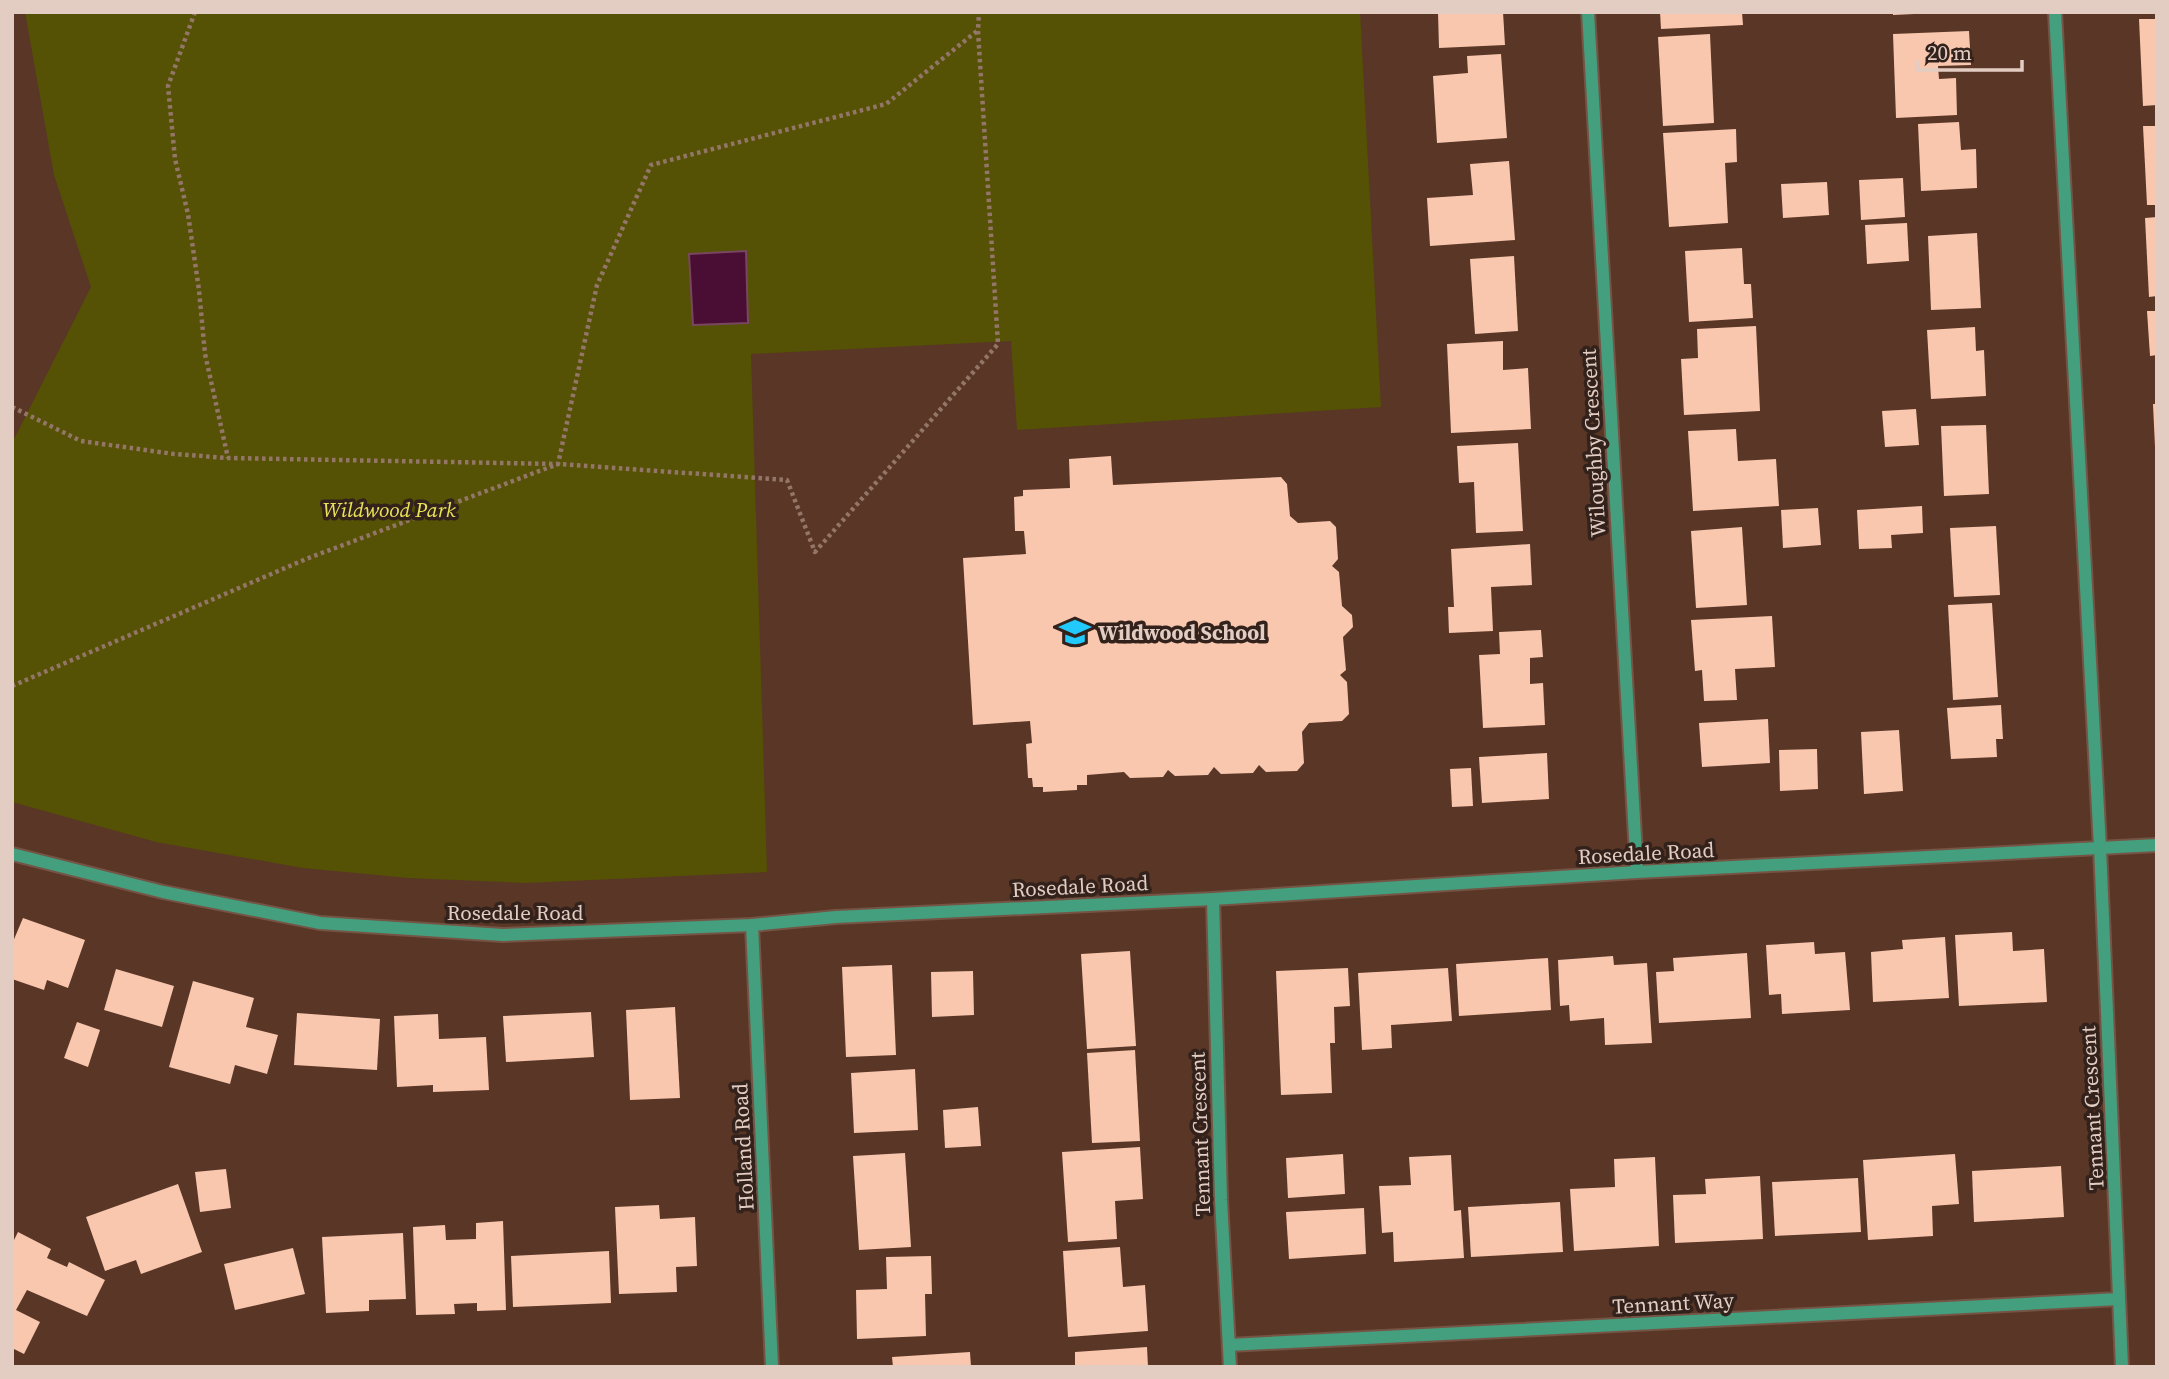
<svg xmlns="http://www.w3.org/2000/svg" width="2169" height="1379" viewBox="0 0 2169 1379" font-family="'Source Serif 4',serif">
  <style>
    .green { fill: #555105 }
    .water { fill: #4a0d34; stroke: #78475f; stroke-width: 2 }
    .building { fill: #f9c6ae }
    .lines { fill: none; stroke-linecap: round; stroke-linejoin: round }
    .minor-casing { stroke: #755445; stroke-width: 16 }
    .path { stroke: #937668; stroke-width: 4.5; stroke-dasharray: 3.5 3.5; stroke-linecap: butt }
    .minor { stroke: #439f7d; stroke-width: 12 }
    .labels { text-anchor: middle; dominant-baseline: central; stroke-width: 7; stroke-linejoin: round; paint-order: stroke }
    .street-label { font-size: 21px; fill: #e3cdc3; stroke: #32221b }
    .park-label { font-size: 21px; font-style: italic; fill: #eae257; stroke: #32221b }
    .poi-label { font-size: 21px; font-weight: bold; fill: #e3cdc3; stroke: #32221b; text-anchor: start }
  </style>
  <rect width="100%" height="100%" fill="#593626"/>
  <polygon class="green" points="25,12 1360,12 1381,407 1017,430 1011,341 751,354 767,872 526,883 408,878 303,868 156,842 12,802 12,443 91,287 54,175"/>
  <polygon class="water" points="746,251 748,323 693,325 689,254"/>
  <g class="building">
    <polygon points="1438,12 1503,12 1505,45 1439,48"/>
    <polygon points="1660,12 1742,12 1743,25 1661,29"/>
    <polygon points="1893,12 1914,12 1914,14 1893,15"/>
    <polygon points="2139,19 2157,19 2157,105 2143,106"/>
    <polygon points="1969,31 1971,65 1938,66 1939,79 1956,78 1957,115 1896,118 1893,34"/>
    <polygon points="1710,34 1714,123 1663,126 1658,37"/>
    <polygon points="1501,54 1507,138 1437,143 1433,76 1468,73 1467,56"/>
    <polygon points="1959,122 1961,150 1976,149 1977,188 1921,191 1918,124"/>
    <polygon points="2143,126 2157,126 2157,205 2147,205"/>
    <polygon points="1736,129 1737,162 1725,163 1728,223 1669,227 1663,133"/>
    <polygon points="1509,161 1515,240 1430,246 1427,198 1473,195 1470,164"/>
    <polygon points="1903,178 1905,217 1861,220 1859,180"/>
    <polygon points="1827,182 1829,215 1783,218 1781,184"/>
    <polygon points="2157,217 2157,296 2149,297 2145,218"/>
    <polygon points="1907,223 1909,261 1867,264 1865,225"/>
    <polygon points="1977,233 1981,308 1931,310 1928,236"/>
    <polygon points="1742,248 1744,284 1751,284 1753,318 1689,322 1685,251"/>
    <polygon points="1514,256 1518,331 1475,334 1470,259"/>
    <polygon points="2147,311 2157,311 2157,355 2150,356"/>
    <polygon points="1756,326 1760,411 1684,415 1681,359 1698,358 1697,329"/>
    <polygon points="1975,327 1976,351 1984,350 1986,396 1931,399 1927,330"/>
    <polygon points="1503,341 1503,370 1528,368 1531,429 1451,433 1447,344"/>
    <polygon points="2153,404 2157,404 2157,447 2155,447"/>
    <polygon points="1916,409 1919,445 1885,447 1882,411"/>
    <polygon points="1986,425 1989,494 1944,496 1941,426"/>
    <polygon points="1736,429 1738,461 1776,459 1779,506 1693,511 1688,431"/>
    <polygon points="1518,443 1523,531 1476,533 1474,482 1459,483 1457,446"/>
    <polygon points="1111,456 1113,485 1281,477 1287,484 1290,516 1298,523 1330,521 1336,527 1338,559 1332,566 1339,572 1342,606 1352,615 1353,627 1343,637 1346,670 1340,675 1347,682 1349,714 1342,721 1309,723 1302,732 1304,763 1297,771 1266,772 1259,765 1253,773 1221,774 1214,767 1208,775 1175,776 1168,770 1163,777 1130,778 1124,772 1087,775 1087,785 1077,785 1077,790 1043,792 1043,787 1033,787 1032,778 1028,778 1026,744 1032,743 1030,721 973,725 963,558 1026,554 1024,531 1015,531 1014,497 1023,496 1023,490 1070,488 1069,459"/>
    <polygon points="1922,506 1923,533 1891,535 1892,548 1859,549 1857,510"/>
    <polygon points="1818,508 1821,545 1783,548 1781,510"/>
    <polygon points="1996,526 2000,595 1954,597 1950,528"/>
    <polygon points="1742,527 1747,605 1696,608 1691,531"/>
    <polygon points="1530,544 1532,585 1491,587 1493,631 1449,633 1448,607 1454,607 1451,549"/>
    <polygon points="1992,603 1998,697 1953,700 1948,605"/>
    <polygon points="1772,616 1775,667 1735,669 1737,700 1704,701 1702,670 1695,671 1691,620"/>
    <polygon points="1541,630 1543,657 1530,658 1530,684 1543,683 1545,725 1483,728 1479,655 1500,654 1499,632"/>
    <polygon points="2001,705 2003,739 1996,739 1997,757 1951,759 1947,708"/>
    <polygon points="1768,719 1770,763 1702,767 1699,723"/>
    <polygon points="1899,730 1903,791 1864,794 1861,732"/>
    <polygon points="1817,749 1818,789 1780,791 1779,750"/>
    <polygon points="1547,753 1549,799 1482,803 1479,757"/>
    <polygon points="1471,768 1473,806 1452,807 1450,769"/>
    <polygon points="23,918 85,940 68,988 47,980 44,990 12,979 12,944"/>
    <polygon points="2012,932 2013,951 2044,949 2047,1002 1959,1006 1955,935"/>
    <polygon points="1945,937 1949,998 1873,1002 1871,952 1903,949 1902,940"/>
    <polygon points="1814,942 1815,954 1845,952 1850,1010 1782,1014 1781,994 1769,995 1766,945"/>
    <polygon points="1130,951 1136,1046 1087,1049 1081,954"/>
    <polygon points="1747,953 1751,1018 1659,1023 1656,972 1674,971 1673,958"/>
    <polygon points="1613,956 1614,965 1647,963 1652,1043 1605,1045 1604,1018 1570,1021 1569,1005 1560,1006 1558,960"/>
    <polygon points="1548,958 1551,1010 1459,1016 1456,964"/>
    <polygon points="892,965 896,1055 846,1057 842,967"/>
    <polygon points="1348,968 1350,1006 1334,1007 1335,1043 1330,1043 1332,1093 1281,1095 1276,971"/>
    <polygon points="1448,968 1452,1021 1391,1025 1392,1048 1362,1050 1358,973"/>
    <polygon points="116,969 174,986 162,1027 104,1010"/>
    <polygon points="973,971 974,1015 932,1017 931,972"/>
    <polygon points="193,981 254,998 246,1027 278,1035 267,1074 235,1065 230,1084 169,1067"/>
    <polygon points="675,1007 680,1098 630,1100 626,1010"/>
    <polygon points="591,1012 594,1057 506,1062 503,1016"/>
    <polygon points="297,1013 380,1019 377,1070 294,1065"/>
    <polygon points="438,1014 439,1039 486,1037 489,1090 433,1092 433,1085 397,1087 394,1016"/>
    <polygon points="77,1022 100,1030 88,1067 64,1058"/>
    <polygon points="1135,1050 1140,1141 1092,1143 1087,1053"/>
    <polygon points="915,1069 918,1130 854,1133 851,1073"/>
    <polygon points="978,1107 981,1146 945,1148 943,1110"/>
    <polygon points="1140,1147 1143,1199 1115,1201 1117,1239 1068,1242 1062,1152"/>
    <polygon points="905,1153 911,1247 859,1250 853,1156"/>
    <polygon points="1343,1154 1345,1194 1288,1198 1286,1158"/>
    <polygon points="1955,1154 1959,1204 1932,1206 1933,1236 1868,1240 1863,1160"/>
    <polygon points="1451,1155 1454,1211 1461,1210 1464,1258 1394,1262 1393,1232 1382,1233 1379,1186 1411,1185 1409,1157"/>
    <polygon points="1655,1157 1659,1246 1574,1251 1570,1189 1615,1187 1614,1159"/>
    <polygon points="2061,1166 2064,1217 1974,1222 1972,1171"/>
    <polygon points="226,1169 231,1208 200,1212 195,1172"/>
    <polygon points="1760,1176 1763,1239 1675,1243 1673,1195 1706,1194 1705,1179"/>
    <polygon points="1858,1178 1861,1232 1775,1236 1772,1182"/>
    <polygon points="178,1184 202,1252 141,1274 136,1260 105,1271 86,1217"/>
    <polygon points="1560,1202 1563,1252 1471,1257 1468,1207"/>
    <polygon points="659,1205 660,1219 695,1217 697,1266 676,1267 677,1292 619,1294 615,1207"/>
    <polygon points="1364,1208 1366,1254 1289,1259 1286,1212"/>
    <polygon points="503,1221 506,1310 477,1311 477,1303 454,1304 455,1314 416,1315 413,1227 445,1225 446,1240 476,1239 476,1223"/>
    <polygon points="18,1232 51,1249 47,1258 67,1267 69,1262 105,1280 87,1316 27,1290 16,1310 40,1322 24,1354 12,1348 12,1244"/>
    <polygon points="403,1233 406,1299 369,1300 369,1311 326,1313 322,1237"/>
    <polygon points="1120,1247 1123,1287 1145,1285 1148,1331 1068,1337 1063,1251"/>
    <polygon points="293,1248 305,1294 235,1310 224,1264"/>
    <polygon points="609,1251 611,1303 513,1307 511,1256"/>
    <polygon points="931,1256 932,1294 925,1294 926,1336 857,1339 856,1290 887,1289 886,1257"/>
    <polygon points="1147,1347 1148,1367 1075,1367 1075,1352"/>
    <polygon points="970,1352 971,1367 893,1367 892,1357"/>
  </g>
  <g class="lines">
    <defs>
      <g id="minor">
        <polyline points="1588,12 1637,872"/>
        <polyline points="2055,12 2100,847 2122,1367"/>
        <polyline points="12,854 163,892 320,923 503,935 752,925 836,917 1213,899 1637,872 2157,845"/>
        <polyline points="1213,899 1221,1200 1230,1367"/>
        <polyline points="752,925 772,1367"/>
        <polyline points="1229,1345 2119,1299"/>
      </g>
    </defs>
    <use href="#minor" class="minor-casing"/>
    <g class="path">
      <polyline points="195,12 168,86 175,159 188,214 199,290 205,354 228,458"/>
      <polyline points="12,407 81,441 174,454 228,458 558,464 787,480 815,552 998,344 978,31 979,12"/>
      <polyline points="12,686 306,559 558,464 597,285 651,165 886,104 977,31"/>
    </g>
    <use href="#minor" class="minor"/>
  </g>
  <defs>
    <symbol id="school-bare" viewBox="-9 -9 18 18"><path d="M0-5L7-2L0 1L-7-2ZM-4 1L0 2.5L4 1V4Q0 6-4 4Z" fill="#22c9fd" stroke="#32221b" stroke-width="2.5" paint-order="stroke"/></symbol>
  </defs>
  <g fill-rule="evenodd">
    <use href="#school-bare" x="1053" y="610" width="44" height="44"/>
  </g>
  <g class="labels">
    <g class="street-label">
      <text transform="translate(1593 443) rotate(-93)">Wiloughby Crescent</text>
      <text transform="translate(1646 853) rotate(-3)">Rosedale Road</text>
      <text transform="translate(1080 886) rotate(-3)">Rosedale Road</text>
      <text x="515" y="912">Rosedale Road</text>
      <text transform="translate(2092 1108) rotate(-93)">Tennant Crescent</text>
      <text transform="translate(1200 1134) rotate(-92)">Tennant Crescent</text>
      <text transform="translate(743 1147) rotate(-93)">Holland Road</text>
      <text transform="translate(1673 1303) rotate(-3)">Tennant Way</text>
    </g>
    <g class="park-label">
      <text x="389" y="509">Wildwood Park</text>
    </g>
    <g class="poi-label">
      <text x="1098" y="632">Wildwood School</text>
    </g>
  </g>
  <rect width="2169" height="1379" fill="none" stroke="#e3cdc3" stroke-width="28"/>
  <path d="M1917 60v10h105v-10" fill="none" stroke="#e3cdc3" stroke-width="3.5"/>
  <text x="1927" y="60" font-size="21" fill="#e3cdc3" stroke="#32221b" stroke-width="5" paint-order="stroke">20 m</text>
</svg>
